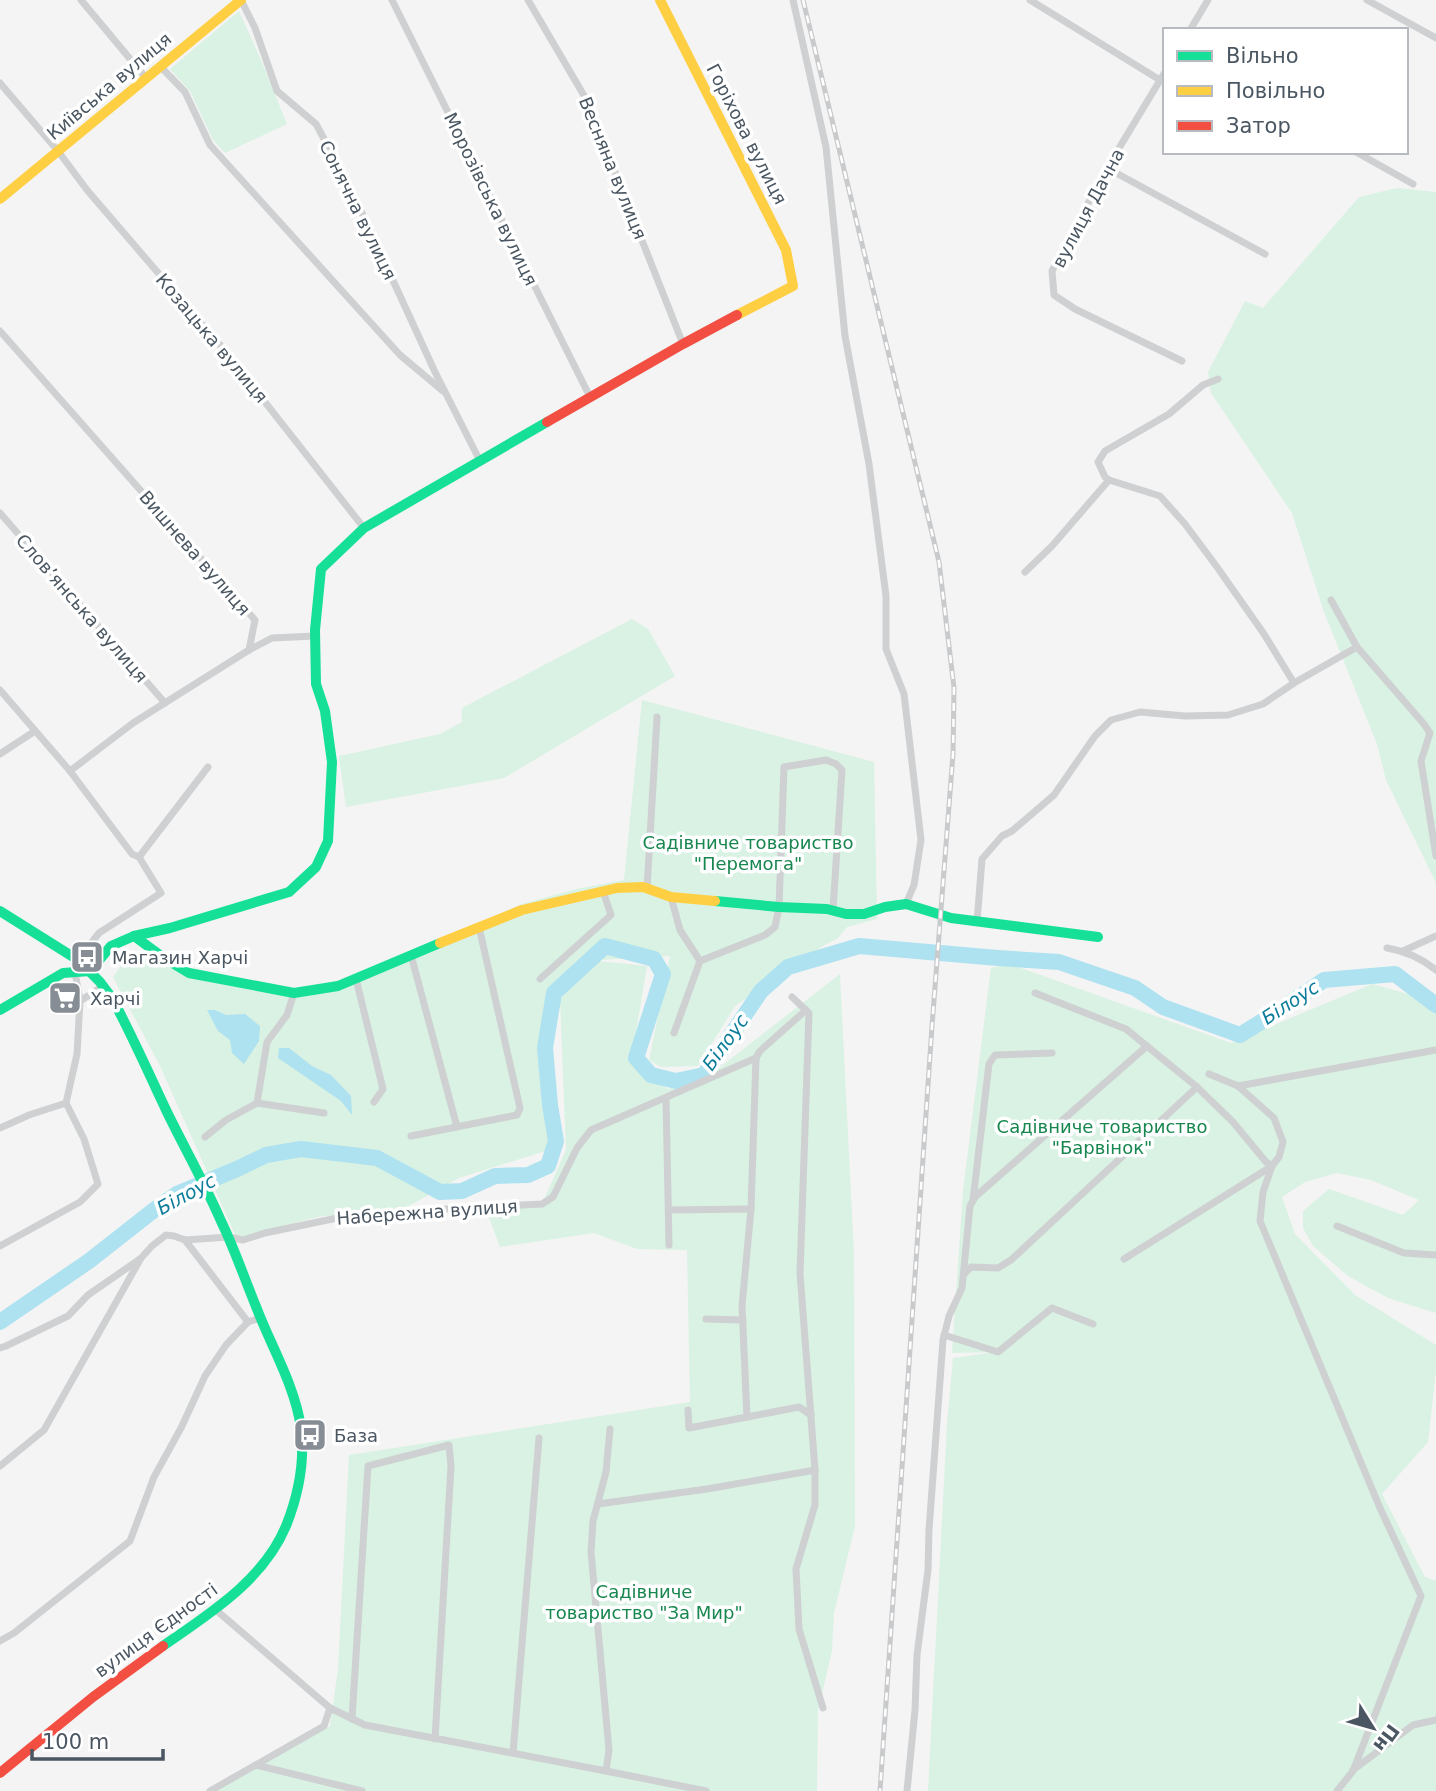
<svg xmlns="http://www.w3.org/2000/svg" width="1436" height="1791" viewBox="0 0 1436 1791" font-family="'DejaVu Sans',sans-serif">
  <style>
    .green { fill: #d9f2e3 }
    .water { fill: #aee2f0 }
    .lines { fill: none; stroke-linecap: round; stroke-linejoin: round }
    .river { stroke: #aee2f0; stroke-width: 16 }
    .street { stroke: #ced0d2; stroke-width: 7 }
    .fast { stroke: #16e098; stroke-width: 10 }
    .slow { stroke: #ffcf43; stroke-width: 10 }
    .jam { stroke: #f24e42; stroke-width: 10 }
    .rail-casing { stroke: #c9cacc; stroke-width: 5 }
    .rail { stroke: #fff; stroke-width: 2.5; stroke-dasharray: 8; stroke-linecap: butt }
    .labels { text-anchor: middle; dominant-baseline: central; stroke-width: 7; stroke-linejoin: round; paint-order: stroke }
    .street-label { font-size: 18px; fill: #4a5661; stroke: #fff }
    .park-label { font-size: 18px; fill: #17864f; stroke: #fff }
    .poi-label { font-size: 18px; fill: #4a5661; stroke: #fff; text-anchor: start }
    .water-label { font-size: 19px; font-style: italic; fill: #0c7c9b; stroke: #fff }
  </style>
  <rect width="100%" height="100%" fill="#f4f4f4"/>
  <g class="green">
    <polygon points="239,11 261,60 287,124 225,153 213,140 190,91 170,69"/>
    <polygon points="1397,188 1436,192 1436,883 1386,780 1377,744 1324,612 1292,513 1211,393 1208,372 1245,301 1263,308 1359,197"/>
    <polygon points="632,619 648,629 675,676 504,778 346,807 339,756 440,734 462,722 462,708"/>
    <polygon points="642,700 874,762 877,919 847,927 838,938 823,946 735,1006 698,1066 661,1067 649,1060 670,956 583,961 557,986 545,1009 547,1089 552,1149 459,1178 407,1207 317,1217 237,1239 160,1066 113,977 131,952 189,973 316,993 522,904 576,889 624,880"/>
    <polygon points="598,961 647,966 631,1063 668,1089 706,1078 840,974 854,1254 855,1526 834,1613 832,1651 818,1710 817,1791 216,1791 238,1775 330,1726 338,1669 349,1455 690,1402 687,1250 637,1249 594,1233 500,1247 485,1207 542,1204 566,1150 560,999"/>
    <polygon points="1010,964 1231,1043 1372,984 1434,1001 1436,1004 1436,1313 1388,1298 1348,1276 1313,1246 1303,1228 1303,1211 1329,1189 1403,1215 1419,1200 1371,1180 1337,1173 1305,1182 1282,1197 1295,1234 1355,1295 1436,1345 1436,1370 1428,1442 1382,1494 1425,1577 1436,1581 1436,1791 928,1791 947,1424 953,1358 995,1352 952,1353 963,1191 991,968"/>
  </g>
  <g class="water">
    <polygon points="207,1010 215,1010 226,1015 245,1014 260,1026 259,1041 244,1064 232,1053 230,1040 218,1031"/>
    <polygon points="279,1048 289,1048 312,1066 331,1075 351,1096 352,1115 341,1101 278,1058"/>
  </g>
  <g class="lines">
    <polyline class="river" points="0,1322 89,1261 154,1210 177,1194 237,1169 266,1155 301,1149 377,1158 440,1192 462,1191 495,1176 528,1175 548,1166 556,1141 550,1105 545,1048 554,993 605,946 654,959 663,974 636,1058 651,1075 676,1081 704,1075 761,991 788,967 859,946 998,958 1059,962 1135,988 1163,1007 1240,1035 1285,1007 1324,980 1395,974 1436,1005"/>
    <g class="street">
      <polyline points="81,0 146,78"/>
      <polyline points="241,0 255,28 277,91 316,124 351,189 435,372 480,461"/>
      <polyline points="392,0 590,397"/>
      <polyline points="528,0 586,99 683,344"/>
      <polyline points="793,0 826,147 845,336 869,464 886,596 886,649 904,694 921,840 914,885 906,904"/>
      <polyline points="1030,0 1160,80"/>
      <polyline points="1367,0 1436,38"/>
      <polyline points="1190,30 1208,0"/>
      <polyline points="160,66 185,92 210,145 400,355 443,391"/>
      <polyline points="1165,72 1107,168 1052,271 1054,295 1075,309 1182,361"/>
      <polyline points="0,83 58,151 87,190 220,345 364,528"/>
      <polyline points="1356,152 1413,184"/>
      <polyline points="1107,168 1265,254"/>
      <polyline points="0,331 255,620 249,650"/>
      <polyline points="1218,379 1203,385 1169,414 1105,451 1098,462 1105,477 1109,480 1160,496 1185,524 1217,567 1264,634 1294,683"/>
      <polyline points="0,513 165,703"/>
      <polyline points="1025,572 1052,546 1109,480"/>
      <polyline points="1331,600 1357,647 1424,724 1430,733 1421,761 1436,856"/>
      <polyline points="0,690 70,771 132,854 139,857 208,767"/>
      <polyline points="0,754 35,731"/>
      <polyline points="70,771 133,723 249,650 272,638 315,636"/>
      <polyline points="647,889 657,717"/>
      <polyline points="671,897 680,930 700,961"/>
      <polyline points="977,922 982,859 1002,836 1012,831 1054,795 1095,736 1111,720 1140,712 1185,716 1228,715 1263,704 1294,683 1357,647"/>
      <path d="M 1387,948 C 1406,951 1421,958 1436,970"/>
      <polyline points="1403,951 1436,936"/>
      <polyline points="411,955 457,1127"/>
      <polyline points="78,960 99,933 161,893 139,857"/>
      <polyline points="75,972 80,1001"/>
      <polyline points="356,979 383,1089 374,1102"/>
      <polyline points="540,979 611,915 603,891"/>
      <polyline points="1035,993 1126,1029 1197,1087 1233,1122 1266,1162 1272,1166"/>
      <polyline points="792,997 809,1013 800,1273 815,1470 815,1505 796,1569 799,1629 823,1708"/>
      <polyline points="806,1010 760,1051 756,1058 751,1209 742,1306 747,1417 799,1407 811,1415"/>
      <polyline points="674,1033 700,961 765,935 775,927 779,907 784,767 826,760 836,764 842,770 833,910"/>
      <polyline points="1209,1074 1238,1086 1274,1118 1283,1142 1279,1157 1272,1166 1263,1192 1260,1221 1380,1508 1421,1596 1353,1771 1337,1791"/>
      <polyline points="1238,1086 1436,1050"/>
      <polyline points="666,1099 669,1245"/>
      <polyline points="257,1103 324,1113"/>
      <polyline points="0,1128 29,1115 66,1103"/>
      <polyline points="411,1136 517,1115 520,1108 479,927"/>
      <polyline points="205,1137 226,1120 257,1103 267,1042 287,1015 294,993"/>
      <polyline points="973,1200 989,1064 995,1055 1052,1053"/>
      <polyline points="669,1210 751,1209"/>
      <polyline points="1337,1226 1404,1253 1436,1255"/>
      <polyline points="185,1240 248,1322"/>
      <polyline points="0,1246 80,1202 98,1184 84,1139 66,1103 77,1054 80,1001 103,986"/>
      <polyline points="1124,1259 1272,1166"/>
      <polyline points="965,1273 971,1267 998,1268 1011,1260 1197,1087"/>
      <polyline points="706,1319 743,1320"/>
      <polyline points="944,1335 998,1352 1052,1308 1093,1324"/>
      <polyline points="0,1348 6,1346 68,1316 88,1295 140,1259"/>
      <polyline points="688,1410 689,1428 747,1417"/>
      <polyline points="0,1466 44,1430 141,1258 152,1246 166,1235 174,1236 185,1240 229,1237 243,1240 265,1233 342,1217 409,1211 542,1204 553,1197 577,1148 591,1130 756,1058"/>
      <polyline points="598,1504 707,1489 815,1470"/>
      <polyline points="0,1641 14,1633 130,1541 154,1477 181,1428 205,1376 226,1345 248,1322 260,1318"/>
      <polyline points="330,1708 365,1725 606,1771 609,1750 591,1552 593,1521 606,1472 610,1429"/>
      <polyline points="352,1719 368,1466 449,1445 451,1466 435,1739"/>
      <polyline points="513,1753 539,1438"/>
      <polyline points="256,1765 362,1791"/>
      <polyline points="1353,1770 1413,1725 1436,1720"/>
      <polyline points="606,1771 706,1791"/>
      <polyline points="210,1791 324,1726 330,1708 216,1610"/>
      <polyline points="907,1791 915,1710 917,1655 928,1570 929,1530 943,1340 949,1316 962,1288 970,1206 975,1197 1147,1046"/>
    </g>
    <g class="fast">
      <polyline points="715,901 779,907 827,909 846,914 864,914 885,907 906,904 951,918 1098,937"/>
      <path d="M 0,911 L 78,960 L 100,982 L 112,998 C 132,1035 149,1074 167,1112 C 185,1149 205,1184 221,1221 C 235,1250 245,1280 257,1309 C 272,1348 295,1386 301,1428 C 305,1461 298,1496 286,1526 C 263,1581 209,1614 163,1646"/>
      <polyline points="134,936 170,928 289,892 316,867 328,841 332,762 325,711 316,684 315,630 321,569 364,528 547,422"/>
      <polyline points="0,1010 63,973 90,971 111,946 134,936 164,958 189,973 294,993 338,986 440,943"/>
    </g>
    <g class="slow">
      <polyline points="660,0 786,250 793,286 737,315"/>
      <polyline points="0,199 241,0"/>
      <polyline points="440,943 522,910 617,888 643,887 671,897 715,901"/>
    </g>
    <g class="jam">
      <polyline points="547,422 683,344 737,315"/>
      <polyline points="0,1773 93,1697 163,1646"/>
    </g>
    <defs>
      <polyline id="rail" points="803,0 939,562 954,688 953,754 932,1026 880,1791"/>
    </defs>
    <use href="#rail" class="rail-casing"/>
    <use href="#rail" class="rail"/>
  </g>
  <defs>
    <symbol id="bus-square" viewBox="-11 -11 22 22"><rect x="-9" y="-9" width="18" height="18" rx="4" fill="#868d94" stroke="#fff"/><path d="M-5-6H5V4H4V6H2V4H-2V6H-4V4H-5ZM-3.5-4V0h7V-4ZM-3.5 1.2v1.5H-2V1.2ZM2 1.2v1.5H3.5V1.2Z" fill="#fff"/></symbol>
    <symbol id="supermarket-square" viewBox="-11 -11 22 22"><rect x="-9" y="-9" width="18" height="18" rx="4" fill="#868d94" stroke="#fff"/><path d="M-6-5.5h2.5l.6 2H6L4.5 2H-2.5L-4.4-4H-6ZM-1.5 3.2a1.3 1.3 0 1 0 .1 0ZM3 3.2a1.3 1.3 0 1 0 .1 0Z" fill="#fff"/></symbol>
  </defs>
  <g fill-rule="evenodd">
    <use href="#bus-square" x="68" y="938" width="38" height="38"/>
    <use href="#supermarket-square" x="46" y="979" width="38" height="38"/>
    <use href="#bus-square" x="291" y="1416" width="38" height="38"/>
  </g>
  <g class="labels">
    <g class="street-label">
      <text transform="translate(109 86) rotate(-40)">Київська вулиця</text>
      <text transform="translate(747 134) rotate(63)">Горіхова вулиця</text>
      <text transform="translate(613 168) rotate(68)">Весняна вулиця</text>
      <text transform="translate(491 199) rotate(64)">Морозівська вулиця</text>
      <text transform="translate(1088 208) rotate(-62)">вулиця Дачна</text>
      <text transform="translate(358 210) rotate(64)">Сонячна вулиця</text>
      <text transform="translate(212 338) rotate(50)">Козацька вулиця</text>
      <text transform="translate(195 553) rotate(49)">Вишнева вулиця</text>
      <text transform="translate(82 608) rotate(49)">Словʼянська вулиця</text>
      <text transform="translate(427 1212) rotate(-4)">Набережна вулиця</text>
      <text transform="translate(156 1630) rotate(-36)">вулиця Єдності</text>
    </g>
    <g class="park-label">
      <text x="748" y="842">Садівниче товариство<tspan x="748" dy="21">"Перемога"</tspan></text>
      <text x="1102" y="1126">Садівниче товариство<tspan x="1102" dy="21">"Барвінок"</tspan></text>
      <text x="644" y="1591">Садівниче<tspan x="644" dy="21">товариство "За Мир"</tspan></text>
    </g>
    <g class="poi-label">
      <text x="112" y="957">Магазин Харчі</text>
      <text x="90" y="998">Харчі</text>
      <text x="334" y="1435">База</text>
    </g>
    <g class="water-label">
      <text transform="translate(1290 1002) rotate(-33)">Білоус</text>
      <text transform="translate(725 1042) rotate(-54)">Білоус</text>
      <text transform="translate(186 1194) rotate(-29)">Білоус</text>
    </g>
  </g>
  <rect x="1163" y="28" width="245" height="126" fill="#ffffff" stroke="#b7bbc0" stroke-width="2"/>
  <rect x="1177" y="51" width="35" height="10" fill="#16e098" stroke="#b7bbc0" stroke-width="2"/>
  <text x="1226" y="63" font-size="21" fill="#4a5661">Вільно</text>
  <rect x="1177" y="86" width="35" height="10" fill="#ffcf43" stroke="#b7bbc0" stroke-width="2"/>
  <text x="1226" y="98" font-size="21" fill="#4a5661">Повільно</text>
  <rect x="1177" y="121" width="35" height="10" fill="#f24e42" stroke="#b7bbc0" stroke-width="2"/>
  <text x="1226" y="133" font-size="21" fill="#4a5661">Затор</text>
  <g transform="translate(1373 1728) rotate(127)" stroke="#ffffff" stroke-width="5" paint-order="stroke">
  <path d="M0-5L12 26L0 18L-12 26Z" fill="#4a5661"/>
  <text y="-10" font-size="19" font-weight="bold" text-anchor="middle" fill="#4a5661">Пн</text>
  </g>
  <path d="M32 1749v10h131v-10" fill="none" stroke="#4a5661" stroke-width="3.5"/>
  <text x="42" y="1749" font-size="21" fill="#4a5661" stroke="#ffffff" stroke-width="5" paint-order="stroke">100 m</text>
</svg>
